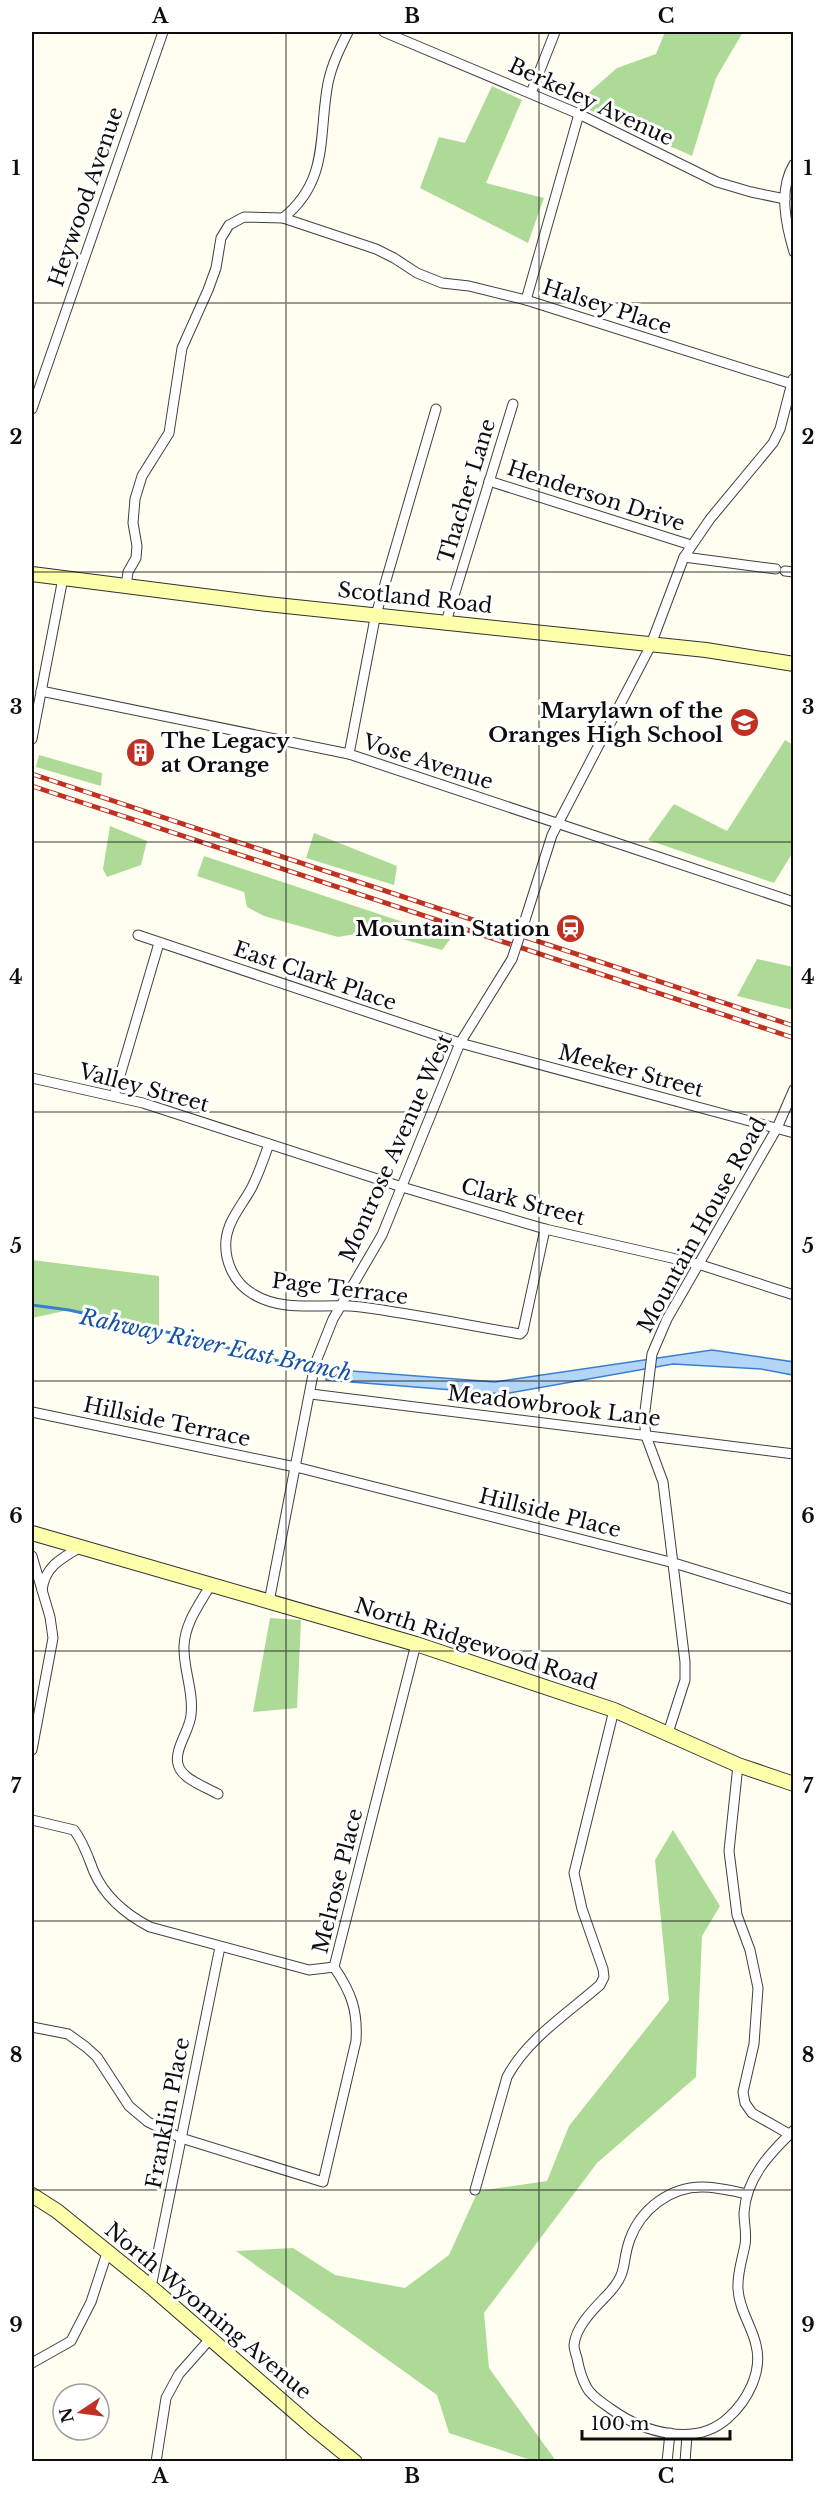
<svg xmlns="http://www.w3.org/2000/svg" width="825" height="2493" viewBox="0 0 825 2493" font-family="'Libre Baskerville',serif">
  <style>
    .forest { fill: #addb97 }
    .water { fill: #b3d5f7; stroke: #397fd0; stroke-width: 1.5 }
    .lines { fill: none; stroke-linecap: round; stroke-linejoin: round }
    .stream { stroke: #397fd0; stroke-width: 3 }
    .street-casing { stroke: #414141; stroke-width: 11 }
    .secondary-casing { stroke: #303030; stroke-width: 16 }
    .street { stroke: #fff; stroke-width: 9 }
    .secondary { stroke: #fdffab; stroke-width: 14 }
    .rail-casing { stroke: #c13123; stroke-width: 5 }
    .rail { stroke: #fff; stroke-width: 3; stroke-dasharray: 9; stroke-linecap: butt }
    .street-bridge-casing { stroke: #414141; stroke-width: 11; stroke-linecap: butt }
    .street-bridge { stroke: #fff; stroke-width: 9 }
    .grid { fill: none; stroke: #0e0e0e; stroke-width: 1.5; stroke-opacity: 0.55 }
    .labels { text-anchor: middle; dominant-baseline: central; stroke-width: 6; stroke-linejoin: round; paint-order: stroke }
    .street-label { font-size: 21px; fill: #0e0e0e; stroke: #fff }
    .poi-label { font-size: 21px; font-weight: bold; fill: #0e0e0e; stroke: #fff; text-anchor: end }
    .water-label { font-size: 22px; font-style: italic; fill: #1552a3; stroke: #fff }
    .neatline { fill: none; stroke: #0e0e0e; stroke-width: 2 }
    .grid-label { font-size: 20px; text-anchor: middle; font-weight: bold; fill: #0e0e0e }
  </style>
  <rect width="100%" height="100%" fill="#fffef0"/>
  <g class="forest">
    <polygon points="665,32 743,32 716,78 692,156 576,104 617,68 656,54"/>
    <polygon points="492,86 522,100 486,183 544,198 528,243 420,188 439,137 465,143"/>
    <polygon points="785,740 793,745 793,852 774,883 648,840 674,804 727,831"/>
    <polygon points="39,755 102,773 101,786 36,767"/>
    <polygon points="110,826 147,841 141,865 107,877 103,869"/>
    <polygon points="314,833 397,866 394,885 306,858"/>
    <polygon points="204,856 451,938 442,950 373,931 338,937 264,916 247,907 244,892 197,876"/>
    <polygon points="757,959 793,967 793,1010 737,996"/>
    <polygon points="32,1260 159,1276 159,1330 69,1310 32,1318"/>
    <polygon points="270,1618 301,1620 297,1708 253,1712"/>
    <polygon points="673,1830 720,1906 702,1936 696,2077 597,2163 484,2313 489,2368 556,2461 534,2461 449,2433 437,2395 236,2251 293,2248 335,2275 405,2288 449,2255 478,2191 547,2181 569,2126 669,2000 655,1860"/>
  </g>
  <polygon class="water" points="712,1350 794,1362 793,1375 761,1369 673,1364 504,1394 326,1380 326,1369 495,1382"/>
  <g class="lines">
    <polyline class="stream" points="32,1305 69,1310 171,1333 328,1374"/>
    <defs>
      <g id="street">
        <polyline points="384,32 579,114 717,182 751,192 785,199"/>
        <polyline points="531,93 555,32"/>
        <path d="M 794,164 C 778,190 786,225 794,252"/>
        <path d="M 283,218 C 330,180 318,135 328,83 C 332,64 340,48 348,32"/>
        <polyline points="526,300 579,114"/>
        <polyline points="32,409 163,32"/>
        <polyline points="489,481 691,545"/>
        <polyline points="684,557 776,569"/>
        <polyline points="785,571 794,572"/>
        <polyline points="126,586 128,572 136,558 137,546 133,523 135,499 142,476 169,433 182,348 208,290 216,268 221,238 229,225 244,217 283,218 376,249 394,258 417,273 442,283 469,286 526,300 792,384"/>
        <polyline points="446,622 513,404"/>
        <polyline points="41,691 349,754 794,902"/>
        <polyline points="32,739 63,578"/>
        <polyline points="349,754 375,618 436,409"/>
        <polyline points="525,920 552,835 650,647 684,557 710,519 773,443 780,429 793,379"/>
        <polyline points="138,935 460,1043 794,1133"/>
        <polyline points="32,1078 143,1103 402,1187 545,1229 698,1264 794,1295"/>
        <polyline points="114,1096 159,943"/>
        <path d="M 269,1144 C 264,1158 259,1173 252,1187 C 243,1204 228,1220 226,1240 C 224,1261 234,1283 253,1294 C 285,1314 326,1302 361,1307 C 414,1314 467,1325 520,1334 L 523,1331 L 545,1229"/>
        <polyline points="311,1394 794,1454"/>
        <polyline points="32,1412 300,1468 674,1563 794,1600"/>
        <polyline points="32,1556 50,1617 53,1638 32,1750"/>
        <path d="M 210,1586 C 199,1605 185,1623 184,1646 C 183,1669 194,1691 191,1715 C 190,1730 174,1749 178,1764 C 181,1779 206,1787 218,1794"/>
        <path d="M 42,1590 C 45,1567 60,1559 79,1548"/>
        <polyline points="269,1602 315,1364 333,1319 382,1235 460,1043 512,959"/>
        <polyline points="668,1733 685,1680 685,1662 663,1482 646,1436 644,1419 652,1354 667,1319 777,1128 794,1089"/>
        <polyline points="738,1765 729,1851 737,1915 750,1950 758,1988 754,2044 743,2092 745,2103 752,2113 789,2134"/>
        <path d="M 32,1820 L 74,1830 C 84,1843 88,1857 94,1872 C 105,1897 127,1915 150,1927 L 309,1970 L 334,1967"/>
        <path d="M 32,2027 L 68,2034 L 86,2047 L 97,2057 L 129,2106 L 148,2122 L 181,2138 L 323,2182 L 356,2041 C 358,2010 351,1992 334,1967 L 416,1644"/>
        <path d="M 475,2190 L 507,2077 C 527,2039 568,2013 600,1985 L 604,1977 L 603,1969 L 582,1909 L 574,1873 L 614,1710"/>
        <path d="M 747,2194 C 733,2191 717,2187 702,2187 C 670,2187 641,2209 630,2239 C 621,2263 629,2271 609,2293 C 596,2307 576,2325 574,2345 C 574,2349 576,2355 577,2358 C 579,2369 582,2379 587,2388 C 592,2397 603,2403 611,2409 C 643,2432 695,2448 728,2418 C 747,2401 763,2372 756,2345 C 752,2326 739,2310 738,2289 C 737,2274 742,2260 745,2245 C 747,2234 744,2224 744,2213 C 746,2178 770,2153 794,2130"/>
        <polyline points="151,2287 220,1947"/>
        <polyline points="32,2363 71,2341 91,2302 107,2253"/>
        <polyline points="156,2462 166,2398 179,2374 210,2339"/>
        <polyline points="667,2462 670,2433"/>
        <polyline points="685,2462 687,2435"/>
      </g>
      <g id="secondary">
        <polyline points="32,574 267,604 706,650 794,664"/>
        <polyline points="32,1533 416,1644 614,1710 738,1765 794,1784"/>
        <polyline points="32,2195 57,2211 151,2287 312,2427 355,2462"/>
      </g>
    </defs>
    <use href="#street" class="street-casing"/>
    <use href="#secondary" class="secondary-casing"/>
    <use href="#street" class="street"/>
    <use href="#secondary" class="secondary"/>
    <defs>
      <g id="rail">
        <polyline points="32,774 794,1026"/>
        <polyline points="32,786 794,1038"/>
      </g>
    </defs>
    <use href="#rail" class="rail-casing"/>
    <use href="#rail" class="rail"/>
    <defs>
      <polyline id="street-bridge" points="512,959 525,920"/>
    </defs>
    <use href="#street-bridge" class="street-bridge-casing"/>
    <use href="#street-bridge" class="street-bridge"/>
  </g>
  <path class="grid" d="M 286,32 L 286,2462M 539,32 L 539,2462M 32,303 L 794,303M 32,572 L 794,572M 32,842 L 794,842M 32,1112 L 794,1112M 32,1381 L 794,1381M 32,1651 L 794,1651M 32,1921 L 794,1921M 32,2190 L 794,2190"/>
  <defs>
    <symbol id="school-disc" viewBox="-11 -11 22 22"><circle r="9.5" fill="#c13123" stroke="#fff"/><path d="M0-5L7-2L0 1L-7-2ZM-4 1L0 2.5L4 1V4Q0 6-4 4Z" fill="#fff"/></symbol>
    <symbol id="building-disc" viewBox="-11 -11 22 22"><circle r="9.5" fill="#c13123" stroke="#fff"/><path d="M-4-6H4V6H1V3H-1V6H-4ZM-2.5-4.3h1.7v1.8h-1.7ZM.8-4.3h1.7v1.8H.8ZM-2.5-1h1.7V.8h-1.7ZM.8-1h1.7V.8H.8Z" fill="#fff"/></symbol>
    <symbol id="station-disc" viewBox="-11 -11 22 22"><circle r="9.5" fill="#c13123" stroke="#fff"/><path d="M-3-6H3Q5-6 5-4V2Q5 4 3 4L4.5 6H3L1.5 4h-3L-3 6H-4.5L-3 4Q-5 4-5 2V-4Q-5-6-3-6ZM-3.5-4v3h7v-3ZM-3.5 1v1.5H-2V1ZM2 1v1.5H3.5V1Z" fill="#fff"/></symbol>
  </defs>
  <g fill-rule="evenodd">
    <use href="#school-disc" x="728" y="706" width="33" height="33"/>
    <use href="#building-disc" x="124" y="736" width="33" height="33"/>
    <use href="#station-disc" x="554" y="912" width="33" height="33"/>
  </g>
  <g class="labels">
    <g class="street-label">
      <text transform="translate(591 102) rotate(25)">Berkeley Avenue</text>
      <text transform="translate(86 197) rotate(-71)">Heywood Avenue</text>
      <text transform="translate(607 307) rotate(18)">Halsey Place</text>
      <text transform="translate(467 491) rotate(-73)">Thacher Lane</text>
      <text transform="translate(596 496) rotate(18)">Henderson Drive</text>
      <text transform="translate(415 598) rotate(6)">Scotland Road</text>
      <text transform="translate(428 762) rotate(18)">Vose Avenue</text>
      <text transform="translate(315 976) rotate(19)">East Clark Place</text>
      <text transform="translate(631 1071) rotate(15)">Meeker Street</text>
      <text transform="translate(144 1088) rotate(15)">Valley Street</text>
      <text transform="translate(396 1148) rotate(-66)">Montrose Avenue West</text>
      <text transform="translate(523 1202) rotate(15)">Clark Street</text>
      <text transform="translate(702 1225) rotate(-61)">Mountain House Road</text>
      <text transform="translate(340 1289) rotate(7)">Page Terrace</text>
      <text transform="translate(554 1406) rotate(7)">Meadowbrook Lane</text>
      <text transform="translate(167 1422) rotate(12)">Hillside Terrace</text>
      <text transform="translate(550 1513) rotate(14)">Hillside Place</text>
      <text transform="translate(476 1644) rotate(18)">North Ridgewood Road</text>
      <text transform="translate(338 1881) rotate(-76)">Melrose Place</text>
      <text transform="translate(168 2113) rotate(-79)">Franklin Place</text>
      <text transform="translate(208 2311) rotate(40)">North Wyoming Avenue</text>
    </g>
    <g class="poi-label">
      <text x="723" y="711">Marylawn of the<tspan x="723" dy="24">Oranges High School</tspan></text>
      <text x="161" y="741" text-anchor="start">The Legacy<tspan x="161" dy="24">at Orange</tspan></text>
      <text x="550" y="929">Mountain Station</text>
    </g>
    <g class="water-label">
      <text transform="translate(216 1345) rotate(12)">Rahway River East Branch</text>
    </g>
  </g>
  <rect width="825" height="2493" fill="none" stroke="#ffffff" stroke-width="66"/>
  <g transform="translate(81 2412) rotate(257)"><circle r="28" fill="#ffffff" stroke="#9f9f9f" stroke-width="1.5"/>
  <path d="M0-4.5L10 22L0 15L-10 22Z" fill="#c13123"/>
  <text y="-9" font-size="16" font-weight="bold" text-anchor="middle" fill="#0e0e0e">N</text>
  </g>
  <path d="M582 2430v9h148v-9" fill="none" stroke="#0e0e0e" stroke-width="3"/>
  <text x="591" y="2430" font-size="18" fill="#0e0e0e" stroke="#ffffff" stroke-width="4.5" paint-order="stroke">100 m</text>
  <rect x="33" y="33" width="759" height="2427" class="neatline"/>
  <g class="grid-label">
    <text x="160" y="23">A</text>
    <text x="412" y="23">B</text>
    <text x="666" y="23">C</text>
    <text x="16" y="175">1</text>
    <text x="808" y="175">1</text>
    <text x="16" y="444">2</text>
    <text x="808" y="444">2</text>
    <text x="16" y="714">3</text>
    <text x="808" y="714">3</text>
    <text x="16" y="984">4</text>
    <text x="808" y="984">4</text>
    <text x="16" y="1253">5</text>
    <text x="808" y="1253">5</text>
    <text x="16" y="1523">6</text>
    <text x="808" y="1523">6</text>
    <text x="16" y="1793">7</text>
    <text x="808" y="1793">7</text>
    <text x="16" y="2062">8</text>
    <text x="808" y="2062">8</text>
    <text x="16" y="2332">9</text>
    <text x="808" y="2332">9</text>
    <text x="160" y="2483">A</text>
    <text x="412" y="2483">B</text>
    <text x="666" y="2483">C</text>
  </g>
</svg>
